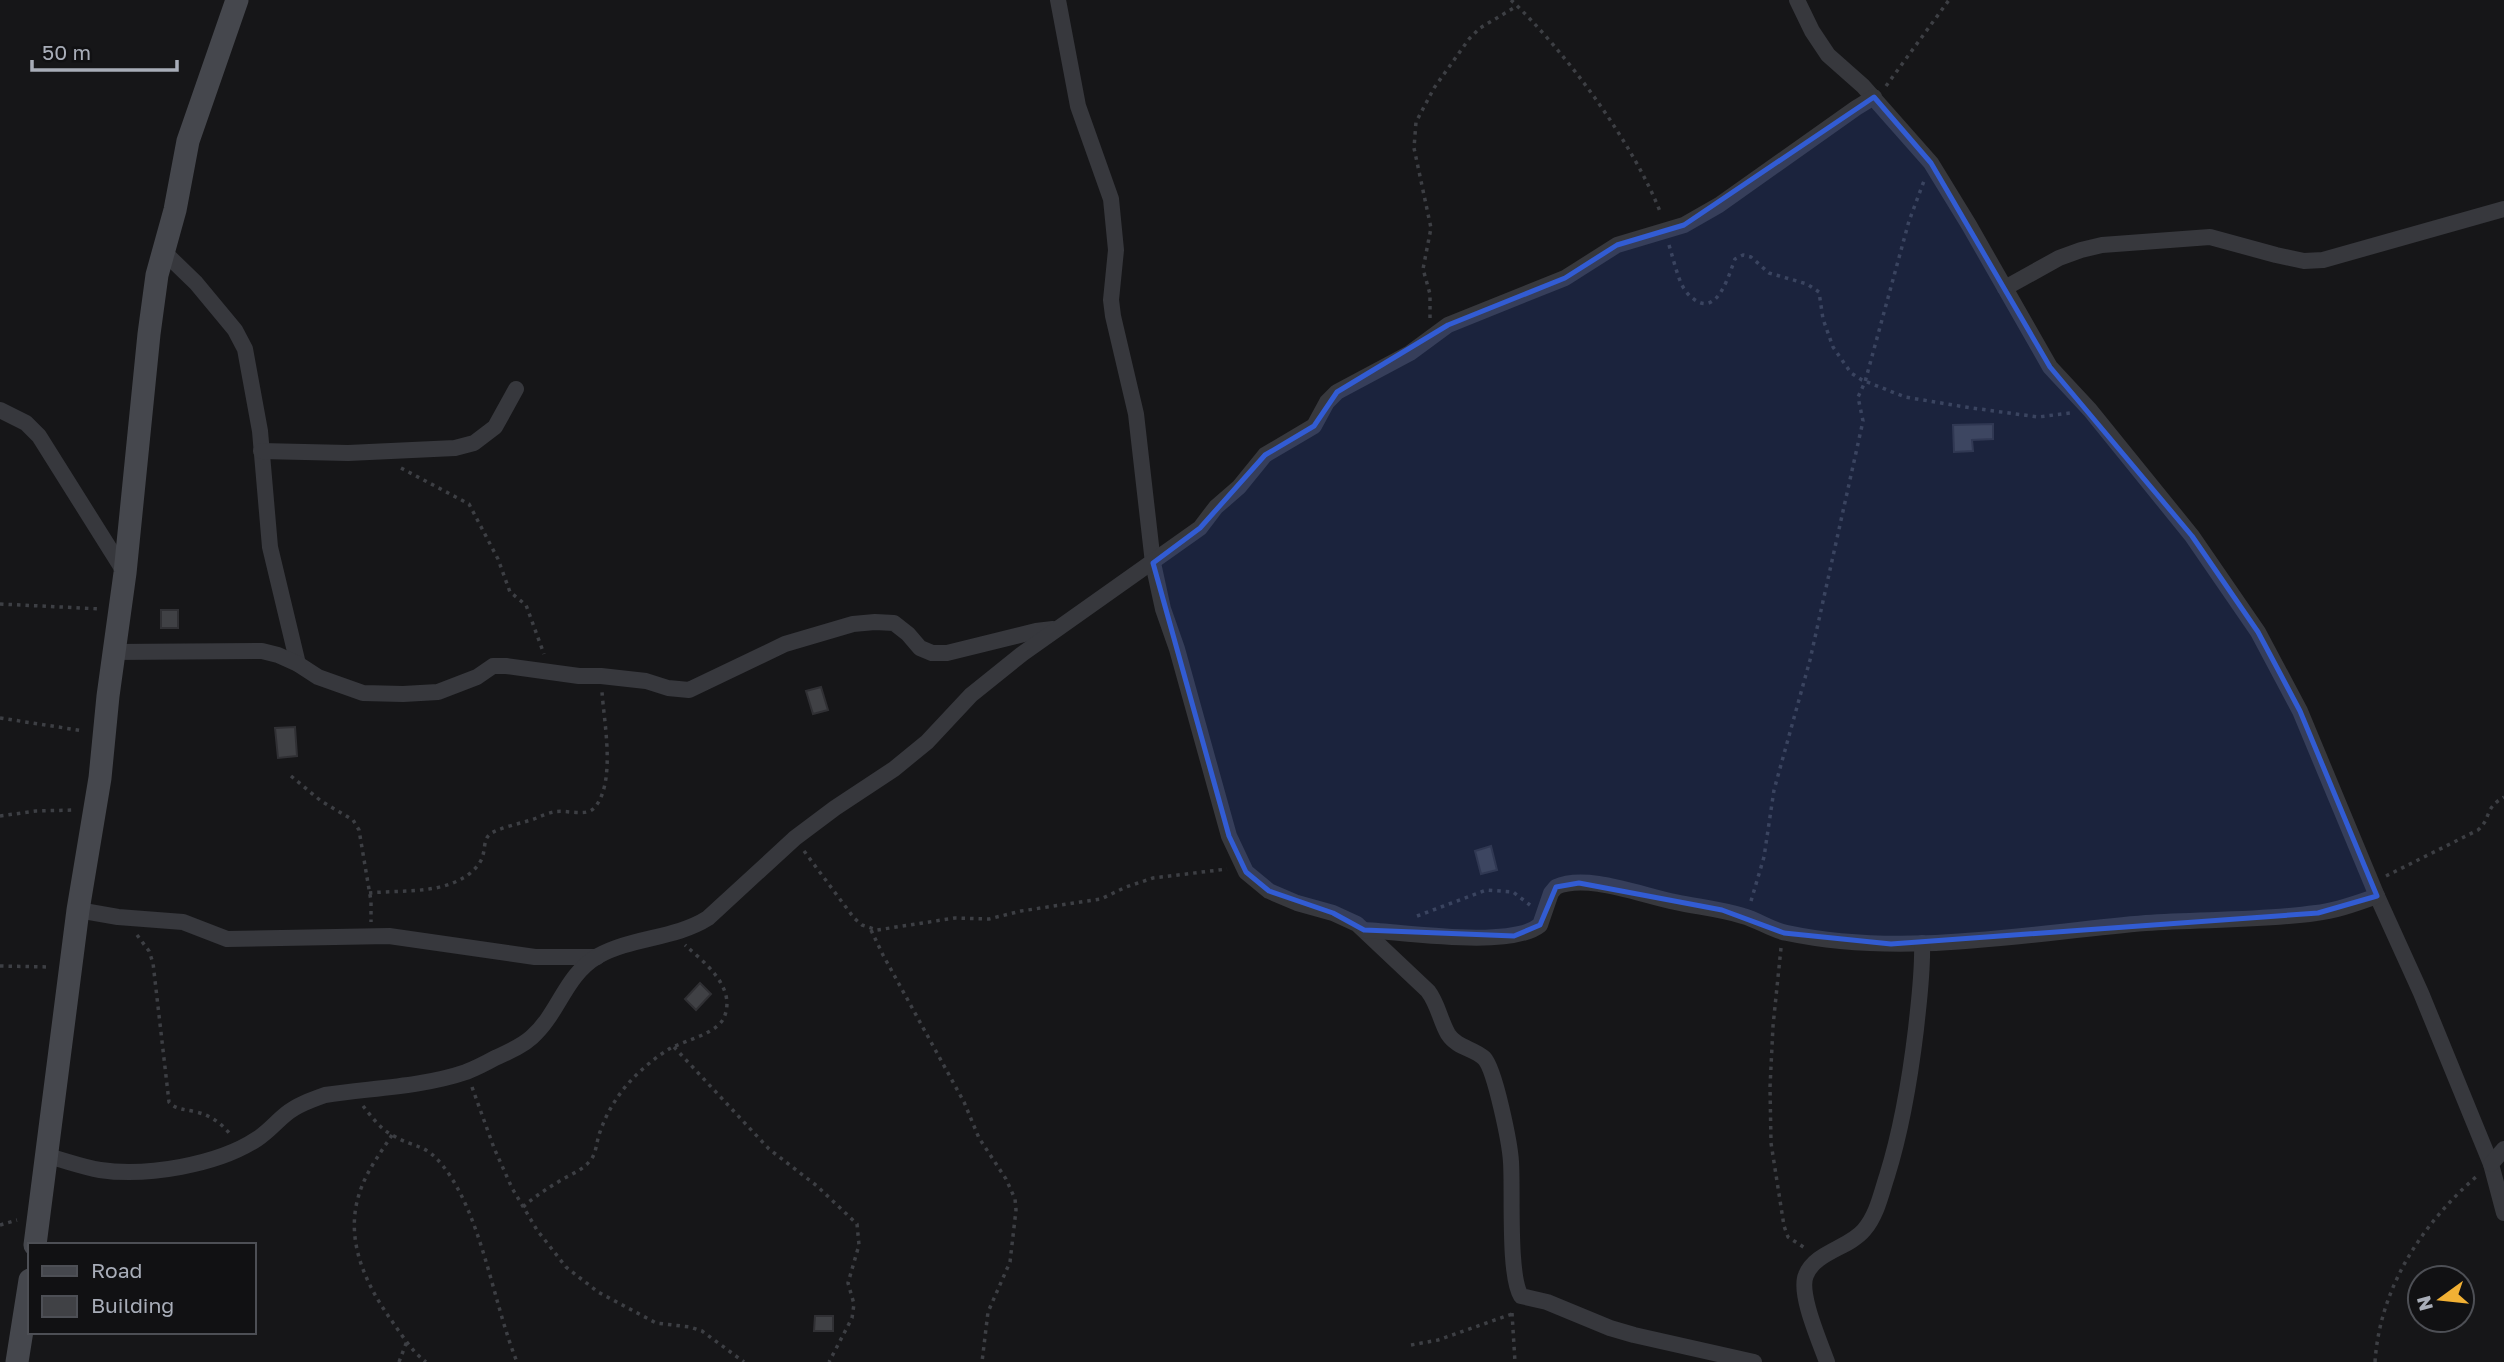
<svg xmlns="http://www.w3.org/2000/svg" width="2504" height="1362" viewBox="0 0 2504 1362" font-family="'Golos Text',sans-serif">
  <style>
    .building { fill: #404145; stroke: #303034; stroke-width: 2 }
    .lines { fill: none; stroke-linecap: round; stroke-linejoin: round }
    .path { stroke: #3d3f44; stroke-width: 3.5; stroke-dasharray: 3.5 5; stroke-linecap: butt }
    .street { stroke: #37383d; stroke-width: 16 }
    .secondary { stroke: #45474d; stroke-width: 23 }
    .marked { fill: #325cd3; fill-opacity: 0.2; stroke: #325cd3; stroke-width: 5; stroke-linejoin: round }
  </style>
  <rect width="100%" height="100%" fill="#161618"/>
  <g class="building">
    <polygon points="1993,424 1993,439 1972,440 1973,451 1954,452 1953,425"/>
    <rect x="161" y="610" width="17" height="18"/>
    <polygon points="821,687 828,710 813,714 806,691"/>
    <polygon points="295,727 297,756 278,758 275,728"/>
    <polygon points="1491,846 1497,870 1481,874 1475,851"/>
    <polygon points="700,983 711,994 696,1010 685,999"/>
    <polygon points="815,1316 833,1316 833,1331 814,1331"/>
  </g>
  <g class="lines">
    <g class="path">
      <path d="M 1511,0 C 1566,52 1634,144 1661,214"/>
      <polyline points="1886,86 1949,0"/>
      <path d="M 1669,245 C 1673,258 1676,271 1681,283 C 1684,290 1689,296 1695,300 C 1718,316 1729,274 1735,259 L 1743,255 L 1751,257 L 1769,273 L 1807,284 L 1819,292 L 1823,319 L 1833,347 L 1851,373 L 1862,380 L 1905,397 L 1965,407 L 2038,417 L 2070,413"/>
      <polyline points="1430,318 1430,294 1423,269 1431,228 1414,148 1416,122 1434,88 1469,39 1480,28 1517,6"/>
      <polyline points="401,468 469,504 498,559 510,592 526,605 544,654"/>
      <polyline points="0,604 101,609"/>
      <polyline points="0,718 84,731"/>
      <polyline points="291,776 321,801 353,820 359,830 371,901 371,922"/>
      <polyline points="0,816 36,811 74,810"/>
      <polyline points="804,851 854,918 862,925 877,930 955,918 989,919 1021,911 1101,899 1126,887 1153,878 1227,869"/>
      <path d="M 2386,876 L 2478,830 C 2492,818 2483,809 2504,797"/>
      <path d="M 369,893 C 399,890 436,894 463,878 C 471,874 481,864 483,855 C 485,848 484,840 489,835 C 496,828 523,823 534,819 C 541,816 548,813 554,812 C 567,809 586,818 595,807 C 616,782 604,722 602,692"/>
      <polyline points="1751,901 1764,857 1774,790 1810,660 1863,421 1858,397 1865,382 1909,221 1924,181"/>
      <polyline points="1417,916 1486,890 1513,892 1530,905"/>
      <polyline points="871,930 883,955 964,1102 979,1138 1006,1179 1015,1199 1016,1210 1010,1262 988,1312 982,1362"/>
      <path d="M 137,935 L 149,951 L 153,963 L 169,1102 C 176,1110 185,1109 196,1112 C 210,1115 221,1123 230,1134"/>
      <polyline points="1781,948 1773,1026 1770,1087 1771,1143 1784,1226 1788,1237 1805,1248"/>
      <polyline points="0,966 50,967"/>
      <polyline points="674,1047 769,1149 817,1186 857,1224 859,1245 848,1283 854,1304 852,1318 829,1362"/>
      <polyline points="472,1087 494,1148 512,1188 537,1230 566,1267 598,1292 656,1323 690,1327 702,1331 744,1362"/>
      <path d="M 363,1106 C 372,1117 381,1130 394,1136 C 416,1149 425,1143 443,1166 C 482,1215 493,1303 517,1362"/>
      <path d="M 392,1135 C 381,1152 369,1168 362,1186 C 343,1233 362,1278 389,1317 C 400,1332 411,1351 426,1362"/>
      <path d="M 523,1207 C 535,1196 548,1188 563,1179 C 572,1174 582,1170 589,1162 C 597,1154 596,1142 600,1132 C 609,1106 624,1085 645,1067 C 653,1060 662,1053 671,1048 C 686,1040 720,1033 725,1015 C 735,986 704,962 685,945"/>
      <polyline points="0,1225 17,1220"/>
      <polyline points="1512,1313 1515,1362"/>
      <polyline points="1411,1345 1438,1340 1512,1314"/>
      <polyline points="399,1362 407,1341"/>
      <path d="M 2375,1362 C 2380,1287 2422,1224 2477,1176"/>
    </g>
    <g class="street">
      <path d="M 1058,0 L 1078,106 L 1111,199 L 1116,250 L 1111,300 L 1113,316 L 1136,414 L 1153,563 L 1163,609 L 1177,649 L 1229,836 L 1246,872 L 1269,891 L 1297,903 L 1333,913 L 1357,924 L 1428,991 C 1438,1004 1440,1020 1448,1034 C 1457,1048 1473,1048 1484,1058 C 1495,1069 1510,1144 1511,1162 C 1513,1191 1508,1275 1521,1296 L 1547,1302 L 1610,1328 L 1634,1335 L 1754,1362"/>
      <polyline points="1797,0 1812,31 1828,55 1863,86 1931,163 1969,225 2050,367 2090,410 2192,536 2258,632 2300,711 2377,896 2421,993 2491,1164 2504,1213"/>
      <polyline points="164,252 196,283 235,330 245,349 260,431 270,547 298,664"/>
      <polyline points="2005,288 2059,258 2081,250 2102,245 2210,237 2276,255 2304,261 2323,260 2504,209"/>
      <polyline points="0,410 26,423 39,436 125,573"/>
      <polyline points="261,451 348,453 455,448 474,443 495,427 516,389"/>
      <polyline points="114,652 262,651 278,655 298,664 318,677 363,693 403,694 438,692 477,677 493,666 506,666 579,676 601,676 646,681 668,688 689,690 785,644 853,624 875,622 894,623 908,634 920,648 932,653 947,653 1036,631 1053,629"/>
      <polyline points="78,910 118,917 183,922 227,939 389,936 535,957 597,957"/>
      <path d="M 1364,930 C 1403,932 1511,949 1540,925 L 1551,893 L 1556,887 C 1587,873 1643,896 1675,902 C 1698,907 1720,909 1743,916 C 1758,920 1771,930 1787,933 C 1905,958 2028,933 2146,923 C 2202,919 2260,921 2316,913 C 2336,911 2357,903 2377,896"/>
      <path d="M 47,1156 C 64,1160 82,1167 100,1170 C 146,1177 218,1165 257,1139 C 268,1132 276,1122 286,1114 C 297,1105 311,1100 325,1095 C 371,1088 422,1087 466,1072 C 476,1068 486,1063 495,1058 C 508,1052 521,1047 532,1037 C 559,1013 565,975 598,956 C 632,937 675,939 708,918 L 795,838 L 835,808 L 894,769 L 927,742 L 971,695 L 1022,654 L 1200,528 L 1216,507 L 1239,487 L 1265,455 L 1314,426 L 1327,402 L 1337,392 L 1410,353 L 1448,325 L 1565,278 L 1617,245 L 1684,225 L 1719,205 L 1856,108 L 1874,97"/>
      <polyline points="2491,1164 2504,1149"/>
      <path d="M 1827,1362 C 1820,1342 1798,1293 1806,1275 C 1815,1252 1849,1248 1864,1230 C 1877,1215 1881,1194 1887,1176 C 1902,1128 1910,1079 1916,1029 C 1919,1000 1923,972 1922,943"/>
    </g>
    <g class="secondary">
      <polyline points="35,1245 78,910 100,778 108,696 125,573 149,334 157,275 175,210 188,141 237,0"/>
      <polyline points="17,1362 30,1280"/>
    </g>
  </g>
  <path class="marked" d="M 1874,97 L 1931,163 L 2050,367 L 2192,536 L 2258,632 L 2300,711 L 2377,896 L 2318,913 L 1891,944 L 1784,933 L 1722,910 L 1579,883 L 1556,887 L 1540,925 L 1514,936 L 1364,930 L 1333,913 L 1269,891 L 1246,872 L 1229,836 L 1153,563 L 1200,528 L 1265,455 L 1314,426 L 1337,392 L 1448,325 L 1565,278 L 1617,245 L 1684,225 Z"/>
  <rect x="28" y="1243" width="228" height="91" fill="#111113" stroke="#4d4f55" stroke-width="2"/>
  <rect x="42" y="1266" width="35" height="10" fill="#45474d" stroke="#4d4f55" stroke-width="2"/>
  <text x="91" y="1278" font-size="21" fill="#a8adb8">Road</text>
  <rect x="42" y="1296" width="35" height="21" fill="#404145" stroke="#4d4f55" stroke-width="2"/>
  <text x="91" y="1313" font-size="21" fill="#a8adb8">Building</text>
  <g transform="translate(2441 1299) rotate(255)"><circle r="33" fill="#111113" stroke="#4d4f55" stroke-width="2"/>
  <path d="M0-5L12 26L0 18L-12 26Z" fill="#f2b134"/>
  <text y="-10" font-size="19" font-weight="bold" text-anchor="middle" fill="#a8adb8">N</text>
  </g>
  <path d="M32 60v10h145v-10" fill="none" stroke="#a8adb8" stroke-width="3.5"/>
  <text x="42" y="60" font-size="21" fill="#a8adb8" stroke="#111113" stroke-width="5" paint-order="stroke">50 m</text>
</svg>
